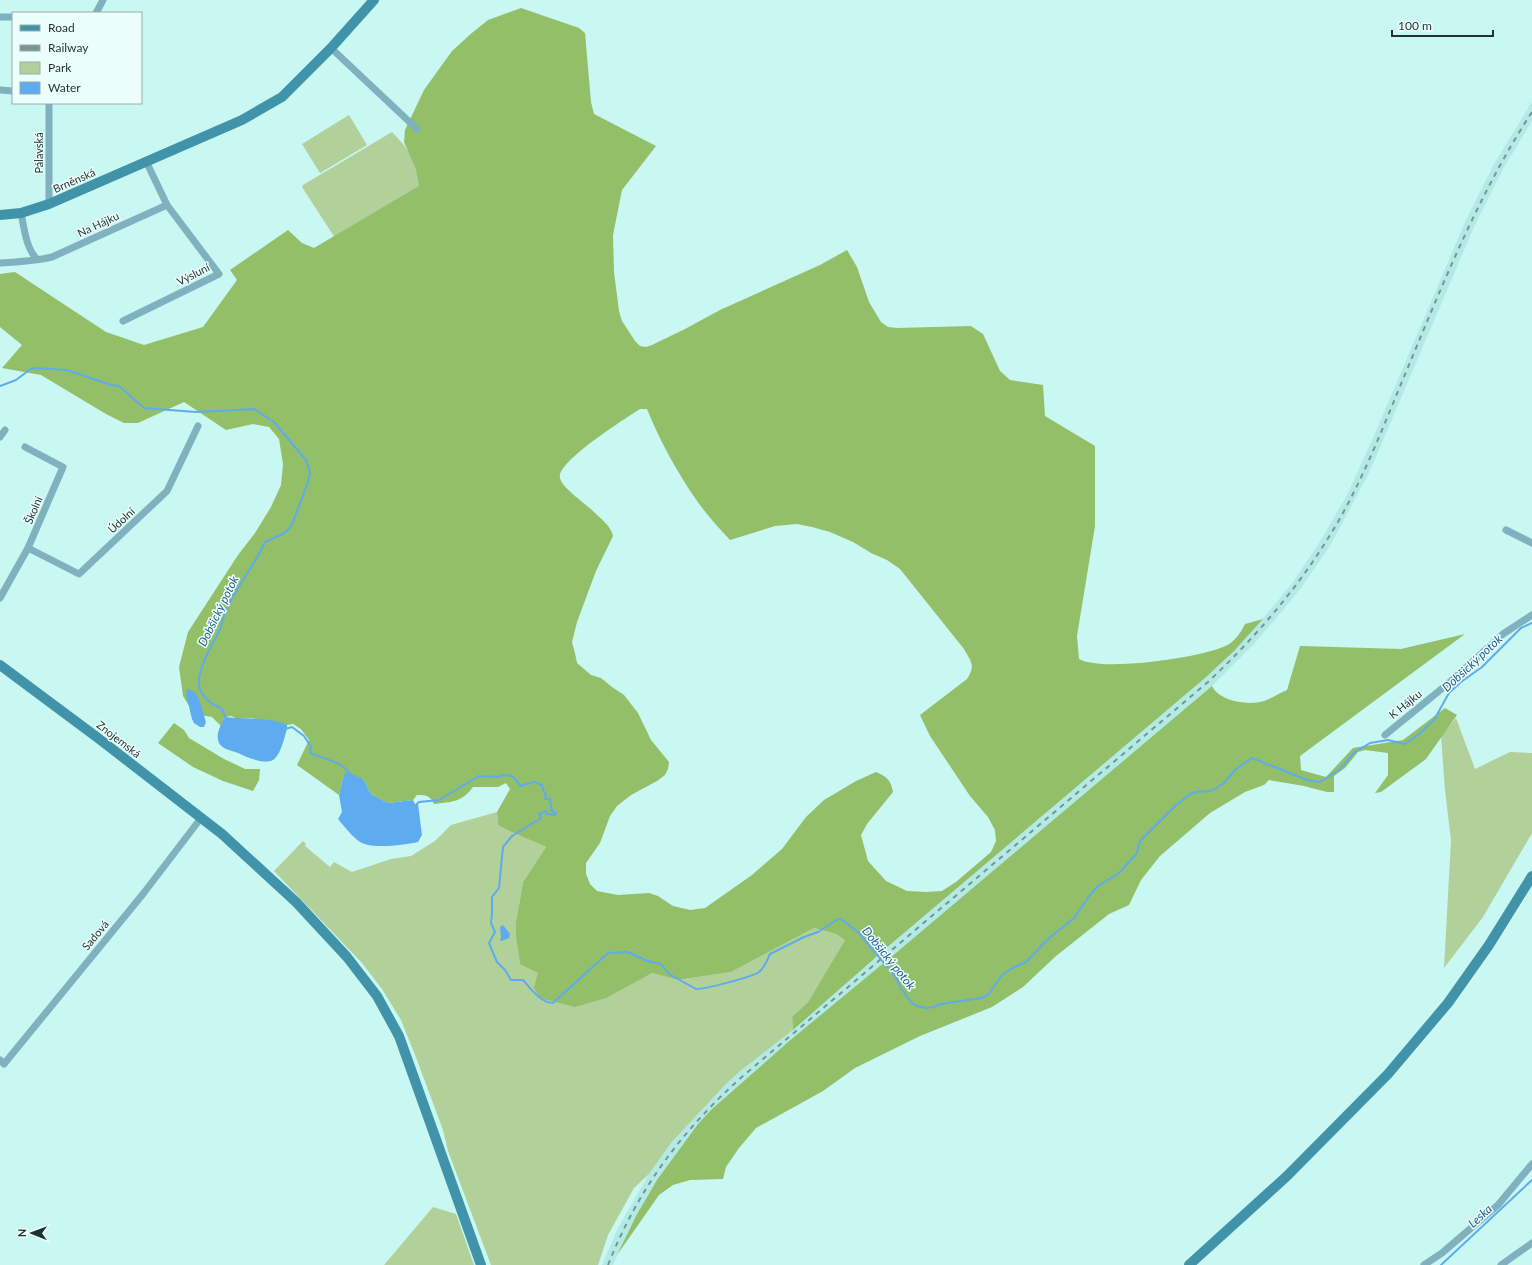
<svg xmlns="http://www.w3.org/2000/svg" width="1532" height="1265" viewBox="0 0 1532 1265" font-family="Lato,sans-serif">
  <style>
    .built { fill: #b4eae5 }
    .green { fill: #b2d099 }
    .forest { fill: #92bf68; fill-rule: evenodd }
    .water { fill: #5eabef }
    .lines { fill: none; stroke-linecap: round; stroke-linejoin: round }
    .stream { stroke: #5eabef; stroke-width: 2 }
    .street { stroke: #7fb1bf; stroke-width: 7 }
    .secondary { stroke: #4093a9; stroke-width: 10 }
    .rail { stroke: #769693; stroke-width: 2; stroke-dasharray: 5 5; stroke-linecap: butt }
    .labels { text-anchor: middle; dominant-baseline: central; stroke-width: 3; stroke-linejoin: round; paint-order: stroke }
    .street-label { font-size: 11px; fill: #1f3130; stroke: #ecfefc }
    .water-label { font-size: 12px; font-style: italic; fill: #255b89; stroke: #ecfefc }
  </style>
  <rect width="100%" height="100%" fill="#c9f7f2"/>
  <polygon class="built" points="1532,102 1532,121 1503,169 1474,227 1369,473 1330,546 1301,588 1284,609 1254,644 1212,686 897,952 788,1042 712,1109 689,1136 647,1196 628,1232 613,1265 602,1265 618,1228 649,1174 671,1143 725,1085 739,1072 793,1030 891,944 1205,678 1247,637 1276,603 1293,582 1321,540 1347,495 1373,438 1465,222 1494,164"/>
  <g class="green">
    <polygon points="349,115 367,145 320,173 302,144"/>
    <polygon points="392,132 404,145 432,185 337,241 302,187 303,185"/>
    <polygon points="1456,718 1475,769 1510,752 1532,753 1532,833 1483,917 1444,968 1451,840 1445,790 1441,736"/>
    <polygon points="497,812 498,825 507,830 546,847 523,882 516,922 516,937 520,964 638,980 652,973 678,980 731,972 814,928 836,934 845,940 808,1002 792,1017 793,1030 739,1072 725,1085 671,1143 649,1174 634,1188 608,1235 598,1265 491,1265 448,1151 443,1130 417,1060 401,1020 382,989 362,963 274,871 303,841 306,844 305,846 330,867 334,862 352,872 391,859 411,856 435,841 451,825"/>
    <polygon points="433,1207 456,1214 474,1265 384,1265"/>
  </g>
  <g class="forest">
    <path d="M 521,8 L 579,28 L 585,33 L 591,102 L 594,114 L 656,146 L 622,190 L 613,235 L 614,272 L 619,311 L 622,321 L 635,341 L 640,346 L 646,347 L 652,345 L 685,329 L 720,310 L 820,265 L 847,250 L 857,267 L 869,302 L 881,322 L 888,327 L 897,328 L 971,326 L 983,334 L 1000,371 L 1010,380 L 1043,385 L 1045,416 L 1095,446 L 1095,526 L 1077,636 L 1079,659 C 1102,672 1197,658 1223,647 C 1234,643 1240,634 1245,624 L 1263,619 L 1234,651 L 1205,678 L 891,944 L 793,1030 L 792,1017 L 808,1002 L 845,940 L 836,934 L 814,928 L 731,972 L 678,980 L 652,973 L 606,998 L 575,1007 L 540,998 L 534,988 L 538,973 L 520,964 L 516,937 L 516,922 L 523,882 L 546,847 L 507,830 L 498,825 L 497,812 L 510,789 L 506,783 L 498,787 L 473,787 C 462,802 452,802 434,804 C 430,796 427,795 417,795 L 413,800 L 388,803 L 371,794 L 364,780 L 344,774 L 339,795 L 297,765 L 309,740 L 301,729 L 293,724 L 287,725 L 251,718 L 238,719 L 231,716 L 225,717 L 221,726 L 212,717 L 194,714 L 183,696 L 179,667 L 188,632 L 238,555 L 255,533 L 271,507 L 281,485 L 283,464 L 279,439 L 269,427 L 253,424 L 226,430 L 184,402 L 138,423 L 124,423 L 106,414 L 41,375 L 2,368 L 22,345 L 0,327 L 0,274 L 15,272 L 106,332 L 144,345 L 203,327 L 237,280 L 230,270 L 288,230 L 302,243 L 314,248 L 419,186 L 416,169 L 404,142 L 405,130 L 424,90 L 452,51 L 473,32 L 488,20 ZM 640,409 L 647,409 C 659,439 677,472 695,498 C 705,513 718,527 730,540 L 775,526 L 797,524 L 812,527 L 830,532 L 853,542 L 871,553 L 887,560 L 900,569 L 964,649 C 971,662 976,665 967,679 L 920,715 L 930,736 L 970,796 L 988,817 L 995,830 L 996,841 L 991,852 L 956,882 L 942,891 L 926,892 L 907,891 L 886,881 L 868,861 L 861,835 L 867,824 L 893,792 C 891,780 887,777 876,772 L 856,781 L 824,800 L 806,817 L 782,849 L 752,875 L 705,908 L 690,910 L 673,906 L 658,896 L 649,893 L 618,895 L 597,891 L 590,884 L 586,874 L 586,863 L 600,843 L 610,816 L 617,806 L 631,795 L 657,781 L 665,775 L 668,769 L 669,762 L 651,740 L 638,713 L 624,695 L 612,687 L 601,678 L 591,675 L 577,663 L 575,653 L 572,642 L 577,622 L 596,571 L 613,536 C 611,526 601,519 594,512 C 586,504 562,488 560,478 C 556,462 626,418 640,409 Z"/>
    <path d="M 1465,634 L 1300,756 L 1301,770 L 1326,777 L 1353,748 L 1403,740 L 1445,708 L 1457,715 L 1426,759 L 1381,792 L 1375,793 L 1388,775 L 1388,753 L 1365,750 L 1358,752 L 1345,768 L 1334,776 L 1334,792 L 1327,792 L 1304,786 L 1269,780 L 1264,785 L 1245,792 L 1210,813 L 1160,856 L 1141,880 L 1129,905 L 1109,914 L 1056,956 L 1023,987 L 992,1007 L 920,1036 L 855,1068 L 823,1091 L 756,1128 L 739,1148 L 726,1167 L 723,1179 L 690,1180 L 673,1185 L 659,1195 L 617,1255 L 637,1214 L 657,1180 L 698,1124 L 712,1109 L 788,1042 L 897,952 L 1212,686 C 1219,701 1248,706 1264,701 C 1271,699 1279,693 1287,690 L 1300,646 L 1401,649 Z"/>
    <polygon points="174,723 184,730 189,738 224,759 245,769 260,769 259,780 253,791 223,781 193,767 158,743"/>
  </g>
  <g class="water">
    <path d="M 187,689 C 199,689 203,712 206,722 L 204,727 L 200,727 L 194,723 L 192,719 L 186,694 Z"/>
    <path d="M 225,717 C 245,720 268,716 287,725 L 287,729 C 284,738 281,755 273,760 C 263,765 247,757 238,753 C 231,750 223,750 219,743 C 215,734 221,725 225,717 Z"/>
    <path d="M 349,772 L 364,780 L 371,794 L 388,803 L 413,800 L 415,804 L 418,804 L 422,835 L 418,842 C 404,845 375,849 362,843 C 355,840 343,825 338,819 L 342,812 L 339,795 L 344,774 Z"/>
    <polygon points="503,925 510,934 509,938 502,941 500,940 501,937 500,927"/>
  </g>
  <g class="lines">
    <g class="stream">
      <path d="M 0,386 L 16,380 L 32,368 L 67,370 L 111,385 L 119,386 L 144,408 L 196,412 L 254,409 L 274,422 L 306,460 L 310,473 L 307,485 L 291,527 L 283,534 L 265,542 C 255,565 239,583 228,606 C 224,613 223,621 220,629 C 214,642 194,673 200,689 C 205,701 211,703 222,709 L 226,718"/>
      <path d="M 285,729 L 292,727 L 304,736 L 311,747 L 310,753 C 323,759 342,761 350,774"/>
      <path d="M 416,805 L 419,802 L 439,800 L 479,776 L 498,777 L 502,775 L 512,776 L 521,786 L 534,782 L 542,785 L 543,790 L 546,794 L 545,799 L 550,799 L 552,811 L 556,813 L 555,815 L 547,814 L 546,811 L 539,814 L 541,818 L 512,836 L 503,847 L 499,888 L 492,897 L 492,914 L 491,923 L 495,932 L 489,943 L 497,962 L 505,970 L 511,980 L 523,980 C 530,988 541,1003 553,1003 L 608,953 L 628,952 L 647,961 L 661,964 L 669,974 L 696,989 C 706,989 752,977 759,972 C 765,967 767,961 770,954 L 804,937 L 818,932 L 838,919 L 841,919 L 859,933 L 896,977 L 900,987 L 910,1001 L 916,1006 L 926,1008 L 933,1007 L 941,1004 L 981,998 L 988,995 L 1002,975 L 1014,967 L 1026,962 L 1048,939 L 1074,918 L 1089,896 L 1098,886 L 1119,873 L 1137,853 L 1140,841 L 1176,805 L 1189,795 L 1195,792 L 1211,791 L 1223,784 L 1236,769 L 1252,758 L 1307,780 L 1320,782 L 1339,770 L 1355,752 L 1370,743 L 1388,740 L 1405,744 L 1419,734 L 1434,720 L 1449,693 L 1461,682 L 1482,667 L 1521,628 L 1532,623"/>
      <polyline points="1441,1265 1532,1180"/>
    </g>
    <g class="street">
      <polyline points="96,13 103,0"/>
      <polyline points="0,17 13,17"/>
      <polyline points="331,48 417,129"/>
      <polyline points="0,90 13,91"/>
      <polyline points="49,204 49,103"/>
      <path d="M 21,213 C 24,227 26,249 37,259"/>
      <path d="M 0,263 C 18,262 35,261 52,257 L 167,205"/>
      <polyline points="123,321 219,274 167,205 146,161"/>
      <polyline points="0,437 5,430"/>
      <polyline points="1506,530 1532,543"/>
      <polyline points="28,548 79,574 167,491 198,426"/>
      <polyline points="0,598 28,548 63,467 25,447"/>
      <polyline points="1385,735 1450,682 1503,634 1532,615"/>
      <polyline points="0,1060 4,1064 143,894 201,818"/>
      <polyline points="1424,1265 1442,1253 1498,1205 1532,1164"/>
      <polyline points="1501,1265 1532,1243"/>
    </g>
    <g class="secondary">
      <polyline points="0,215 21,213 49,204 242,120 282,97 331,48 374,0"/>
      <polyline points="0,665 98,738 222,834 296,902 347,957 377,996 399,1036 481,1265"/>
      <polyline points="1189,1265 1287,1176 1388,1074 1448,1003 1489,945 1532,876"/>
    </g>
    <path class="rail" d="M 608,1265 C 638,1189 682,1130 743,1076 L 1208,682 C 1259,634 1304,581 1339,520 C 1364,476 1382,430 1401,384 C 1440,291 1477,196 1532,112"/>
  </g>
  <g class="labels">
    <g class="street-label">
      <text transform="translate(38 153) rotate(-90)">Pálavská</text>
      <text transform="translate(74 180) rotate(-24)">Brněnská</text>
      <text transform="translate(98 224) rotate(-25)">Na Hájku</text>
      <text transform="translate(193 274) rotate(-27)">Výsluní</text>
      <text transform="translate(33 510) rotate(-67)">Školní</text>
      <text transform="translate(121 520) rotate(-43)">Údolní</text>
      <text transform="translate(1405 704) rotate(-39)">K Hájku</text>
      <text transform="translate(119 739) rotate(38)">Znojemská</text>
      <text transform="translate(95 935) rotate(-50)">Sadová</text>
    </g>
    <g class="water-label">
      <text transform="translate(218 611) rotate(-64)">Dobšický potok</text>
      <text transform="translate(1472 663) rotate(-43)">Dobšický potok</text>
      <text transform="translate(889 958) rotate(51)">Dobšický potok</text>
      <text transform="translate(1480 1216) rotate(-43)">Leska</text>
    </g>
  </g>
  <rect x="12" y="12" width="130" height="92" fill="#ecfefc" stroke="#9aacaa"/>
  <rect x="20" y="25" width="20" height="6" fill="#4093a9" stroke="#9aacaa"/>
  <text x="48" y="32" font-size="12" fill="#1f3130">Road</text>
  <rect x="20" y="45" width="20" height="6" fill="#769693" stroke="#9aacaa"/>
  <text x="48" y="52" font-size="12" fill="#1f3130">Railway</text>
  <rect x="20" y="62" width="20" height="12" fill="#b2d099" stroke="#9aacaa"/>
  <text x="48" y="72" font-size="12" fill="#1f3130">Park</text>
  <rect x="20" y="82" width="20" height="12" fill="#5eabef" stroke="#9aacaa"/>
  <text x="48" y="92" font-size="12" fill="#1f3130">Water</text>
  <g transform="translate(32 1233) rotate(271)" stroke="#ecfefc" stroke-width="3" paint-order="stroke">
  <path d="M0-3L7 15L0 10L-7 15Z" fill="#1f3130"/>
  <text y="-6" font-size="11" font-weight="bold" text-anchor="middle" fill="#1f3130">N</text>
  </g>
  <path d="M1392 30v6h101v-6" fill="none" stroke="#1f3130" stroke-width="2"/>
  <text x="1398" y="30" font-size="12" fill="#1f3130" stroke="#ecfefc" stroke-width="3" paint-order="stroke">100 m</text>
</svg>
